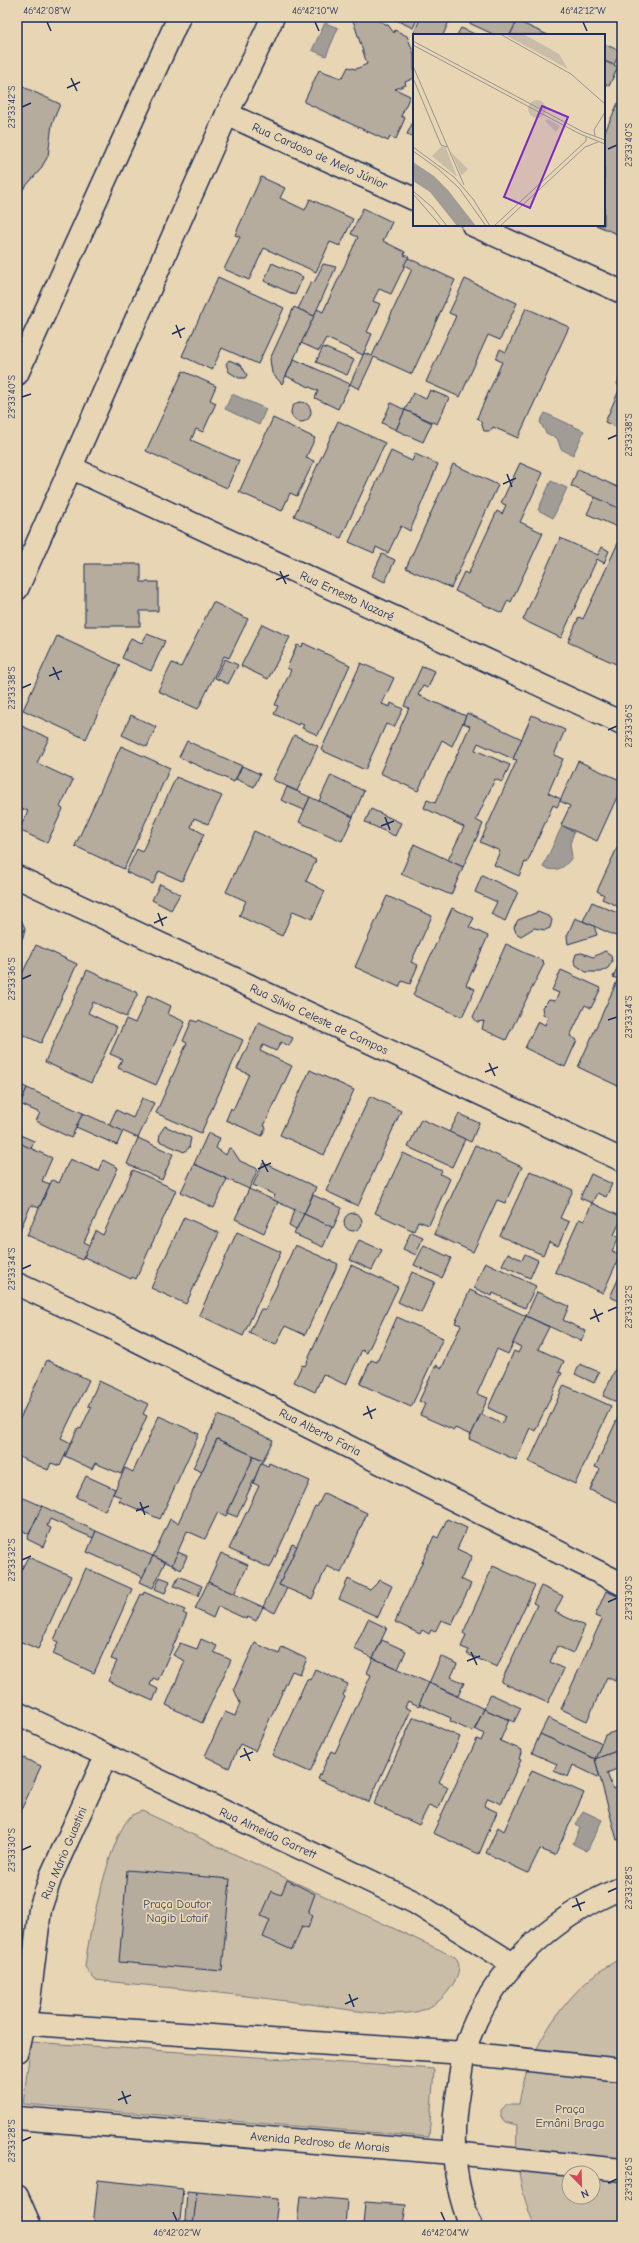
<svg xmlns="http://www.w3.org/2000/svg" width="639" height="2243" viewBox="0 0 639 2243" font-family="'Comic Neue',sans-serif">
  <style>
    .green { fill: #cabda7; stroke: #727682; fill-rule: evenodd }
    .water { fill: #a19c96; stroke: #6b7080 }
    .building { fill: #b5ac9e; stroke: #1b2f5e }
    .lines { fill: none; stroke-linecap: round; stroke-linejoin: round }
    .minor-casing { stroke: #1b2f5e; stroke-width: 25 }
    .highway-casing { stroke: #1b2f5e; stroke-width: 25 }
    .minor { stroke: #e8d5b3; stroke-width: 22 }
    .highway { stroke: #e8d5b3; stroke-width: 22 }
    .ticks { fill: none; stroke: #1b2f5e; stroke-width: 1.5 }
    .labels { text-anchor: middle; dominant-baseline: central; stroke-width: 3.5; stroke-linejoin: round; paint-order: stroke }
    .street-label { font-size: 12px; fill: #1b2f5e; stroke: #e8d5b3 }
    .park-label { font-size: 12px; fill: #354469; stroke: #e8d5b3 }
    .inset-road { fill: none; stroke: #969391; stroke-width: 1 }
    .view { fill: #7b2cbf; fill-opacity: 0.15; stroke: #7b2cbf; stroke-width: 2 }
    .inset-edge { fill: none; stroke: #1b2f5e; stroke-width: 2 }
    .neatline { fill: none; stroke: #1b2f5e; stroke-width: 1.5 }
    .ticks-label { font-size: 10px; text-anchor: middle; fill: #1b2f5e }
  </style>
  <rect width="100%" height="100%" fill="#e8d5b3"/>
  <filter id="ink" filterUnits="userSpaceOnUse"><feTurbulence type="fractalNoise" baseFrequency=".025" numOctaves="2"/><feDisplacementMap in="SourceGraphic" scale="8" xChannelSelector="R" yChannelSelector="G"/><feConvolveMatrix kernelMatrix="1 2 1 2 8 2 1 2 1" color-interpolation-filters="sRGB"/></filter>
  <g filter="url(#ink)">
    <g class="green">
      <path d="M 142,1811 L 455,1957 C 461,1962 459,1973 456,1979 C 447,1996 433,2009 415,2012 C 384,2018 335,2007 303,2003 C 234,1994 164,1987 95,1980 L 85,1967 C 88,1936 109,1841 129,1818 C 132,1814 137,1813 142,1811 Z"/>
      <path d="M 622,1958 L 622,2226 L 535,2226 C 520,2193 515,2160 517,2125 L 505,2122 L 501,2117 L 501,2110 L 507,2104 L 519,2104 C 521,2093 523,2082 527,2071 C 544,2026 578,1979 622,1958 ZM 569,2173 L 593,2173 L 593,2197 L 569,2197 Z"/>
      <polygon points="31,2042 434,2069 429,2137 23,2104"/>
    </g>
    <g class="water">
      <polygon points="325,23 338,28 326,56 312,50"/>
      <polygon points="232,394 266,409 259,425 225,409"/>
      <polygon points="545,413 584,431 573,455 561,449 557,438 546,433 540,422"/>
      <polygon points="551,481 567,488 553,518 538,510"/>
      <path d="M 562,826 L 574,832 L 570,844 L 572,857 C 565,868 556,873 543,867 Z"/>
      <polygon points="583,1811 602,1820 587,1851 573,1844 580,1828 576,1825"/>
    </g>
    <g class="building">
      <polygon points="352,17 370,17 388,25 394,33 395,30 407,36 414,54 414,78 405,82 406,85 395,89 410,96 401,116 405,118 396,139 390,137 388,141 304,102 319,70 341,78 344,75 348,67 356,69 367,64"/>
      <polygon points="390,17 418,17 413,28"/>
      <polygon points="421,17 446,17 450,19 443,35 419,35 414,33"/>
      <polygon points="456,17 508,17 517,21 510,35 495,35"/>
      <polygon points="508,17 518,17 517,21"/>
      <polygon points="606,17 622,17 622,24"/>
      <polygon points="517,21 548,35 510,35"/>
      <polygon points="461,28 477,35 457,35"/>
      <polygon points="604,44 620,51 614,65 604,61"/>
      <polygon points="604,61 618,67 609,86 604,84"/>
      <polygon points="17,84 60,104 52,124 48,156 40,170 17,196"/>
      <polygon points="618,103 622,104 622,216 617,234 596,225 604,225 604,134"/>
      <polygon points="414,120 414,137 407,134"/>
      <polygon points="261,177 285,188 280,198 305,210 310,199 353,219 340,246 330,242 316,272 264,248 249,280 224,269 240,237 235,235"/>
      <polygon points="363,208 392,222 383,241 405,252 404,255 409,257 391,294 379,289 373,301 380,304 367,332 372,334 363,355 326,338 319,351 301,343 317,309 323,312 358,237 351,234"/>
      <polygon points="408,258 455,280 412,374 374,357 359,389 350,384 364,353 372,356 412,269 404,265"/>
      <polygon points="272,263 303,277 295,295 264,281"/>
      <polygon points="323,264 336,267 314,316 298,309 311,282 314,283"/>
      <polygon points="218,277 284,308 258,364 222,348 212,370 182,356"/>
      <polygon points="465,279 517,303 500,340 488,335 460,397 426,382 456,316 449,313"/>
      <polygon points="294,307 314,316 282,384 272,373 270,359"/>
      <polygon points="526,308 569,327 518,438 493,427 490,431 484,431 481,422 477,418 502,362 496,359 500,349 506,352"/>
      <polygon points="323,347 354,360 347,375 316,362"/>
      <polygon points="294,359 350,384 338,409 315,398 318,391 286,376"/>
      <polygon points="229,360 241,365 247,375 245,378 239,378 229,372 226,364"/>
      <polygon points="183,371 216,386 210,400 216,403 203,432 196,429 191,440 239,461 227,488 146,451"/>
      <polygon points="622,374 622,430 605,422 621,386 617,384"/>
      <polygon points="430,390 449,398 437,424 405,410 413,393 426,399"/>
      <circle cx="301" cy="412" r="10"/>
      <polygon points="391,403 405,410 396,430 382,423"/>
      <polygon points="405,410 432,423 423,442 396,430"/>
      <polygon points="273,418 315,438 306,458 314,461 297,496 290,493 282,511 239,492"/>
      <polygon points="338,421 385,443 341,538 294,516"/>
      <polygon points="391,451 412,461 415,454 438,464 410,531 401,526 388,553 376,547 374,553 349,542"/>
      <polygon points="520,463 543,473 520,522 543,533 511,602 508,600 502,613 455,591 464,572 468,574 497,511 502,514 506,505 501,503"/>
      <polygon points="453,464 498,485 451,588 406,568"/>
      <polygon points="578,469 622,489 622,510 571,486"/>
      <polygon points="595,497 622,510 622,523 620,528 587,514"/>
      <polygon points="622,523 622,536 617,533"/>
      <polygon points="560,538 598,555 602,547 609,551 604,563 597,559 561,638 523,620"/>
      <polygon points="618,543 622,545 622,651 616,664 568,642 579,617 583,619"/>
      <polygon points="382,554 395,560 385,582 372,576"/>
      <polygon points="85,564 141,564 141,582 158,582 158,611 140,611 140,626 85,626"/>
      <polygon points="213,602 248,619 229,658 224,656 198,709 158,691 172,663 181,667"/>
      <polygon points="262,624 290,637 268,679 241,666"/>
      <polygon points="147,634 165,641 151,671 122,658 131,638 142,643"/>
      <polygon points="57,636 120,665 86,739 23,710"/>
      <polygon points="303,643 350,665 318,735 302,728 304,725 299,723 298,725 274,714 278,706 275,705 291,670 287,668 297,645 302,647"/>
      <polygon points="225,659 238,665 228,684 215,678"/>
      <polygon points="361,663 394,678 382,704 390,707 391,703 403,709 394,727 386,724 365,770 321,750"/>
      <polygon points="422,666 435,671 428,688 423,686 418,695 466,716 452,746 442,740 418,791 380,773 409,708 404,706"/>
      <polygon points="467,713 522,739 513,759 478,743 475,750 510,765 502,782 495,779 476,820 483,824 463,867 448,860 464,827 424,808 427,800 435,803 470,726 463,723"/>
      <polygon points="131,715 156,727 147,747 122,735"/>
      <polygon points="532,715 565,730 554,755 563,759 548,793 561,799 557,807 553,805 527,863 525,862 519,876 494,865 500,851 480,842 517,760 513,759"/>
      <polygon points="17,724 49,738 37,763 73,780 60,807 63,809 47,843 19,830 28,811 17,807"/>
      <polygon points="294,735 318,746 297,791 273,780"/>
      <polygon points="187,741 242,766 234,782 179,757"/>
      <polygon points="121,746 170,768 124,869 75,846"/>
      <polygon points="578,761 622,781 622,786 597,841 561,825 570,806 560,801"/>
      <polygon points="242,766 260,774 254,787 236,779"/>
      <polygon points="331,775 364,791 353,817 319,801"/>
      <polygon points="176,777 222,796 208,824 194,818 191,827 204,834 182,881 159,871 153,884 126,872 137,849 142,852"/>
      <polygon points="287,787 310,797 304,810 281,800"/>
      <polygon points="310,797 353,817 342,841 299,822"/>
      <polygon points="371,809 401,823 395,836 365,822"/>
      <polygon points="254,831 316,860 306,881 325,891 312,919 293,911 282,936 239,916 246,901 226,892"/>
      <polygon points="414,844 463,867 451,895 401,874"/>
      <polygon points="617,848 622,851 622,908 602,899 604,895 597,891"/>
      <polygon points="482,875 518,892 505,921 491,914 497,902 475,892"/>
      <polygon points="160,884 180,894 171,910 152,900"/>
      <polygon points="387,896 432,916 411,962 418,965 410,984 402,981 399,987 355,967"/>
      <polygon points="592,902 622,915 622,939 583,921"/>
      <polygon points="452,908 474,918 469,927 488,936 466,985 475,989 462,1017 413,995"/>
      <polygon points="538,912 550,917 552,920 550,928 545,930 534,928 521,936 516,933 514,927 518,920"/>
      <polygon points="575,918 594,926 597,935 568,944 567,936"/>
      <polygon points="17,920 21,920 25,928 23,937 17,946"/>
      <polygon points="506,944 543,961 544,964 506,1040 482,1029 484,1021 477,1022 473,1017"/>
      <polygon points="36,945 77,964 41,1043 17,1032 17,972 22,974"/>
      <polygon points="605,951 611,955 612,962 608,968 600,972 586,972 576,965 574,961 576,954 582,953 593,957"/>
      <polygon points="622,957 622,1077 618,1086 578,1067 618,979 613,977"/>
      <polygon points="87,970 138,993 126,1017 93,1002 88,1013 117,1027 91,1083 45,1062"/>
      <polygon points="561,970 601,988 591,1008 585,1005 570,1036 577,1040 565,1067 525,1048 538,1021 545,1025 548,1017 543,1014 542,1007 549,1000 555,1001 559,993 552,990"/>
      <polygon points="148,995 171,1006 168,1014 185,1022 156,1085 118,1068 122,1059 110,1054 126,1019 135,1023"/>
      <polygon points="192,1020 197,1022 199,1020 243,1040 201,1133 156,1113 187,1043 183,1041"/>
      <polygon points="259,1022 293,1038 289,1046 281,1042 276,1051 263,1045 260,1051 292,1066 264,1126 266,1127 262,1136 226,1120 231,1108 233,1110 249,1074 237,1069"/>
      <polygon points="310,1070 354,1090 324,1155 280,1135"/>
      <polygon points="17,1083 27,1088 18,1108 17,1108"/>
      <polygon points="27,1088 83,1113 71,1138 36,1121 40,1113 20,1104"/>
      <polygon points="370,1096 401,1111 358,1206 326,1191"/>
      <polygon points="142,1098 154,1103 138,1138 109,1125 116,1110 133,1118"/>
      <polygon points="83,1113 123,1131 117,1145 76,1127"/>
      <polygon points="459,1114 479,1123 471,1142 449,1132"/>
      <polygon points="421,1119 465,1139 452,1167 408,1147"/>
      <polygon points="165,1126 191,1138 189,1148 184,1152 159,1141 160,1133"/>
      <polygon points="208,1133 220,1138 216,1148 226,1155 229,1148 232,1149 240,1161 258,1169 249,1189 194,1164"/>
      <polygon points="20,1135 34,1141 31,1149 17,1142"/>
      <polygon points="138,1138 173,1154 162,1180 127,1164"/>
      <polygon points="17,1142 52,1158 42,1181 50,1184 39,1208 31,1205 19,1232"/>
      <polygon points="475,1145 522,1167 505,1203 497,1200 473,1252 434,1234"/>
      <polygon points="403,1153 442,1171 440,1174 450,1179 429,1225 418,1221 414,1231 375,1213"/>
      <polygon points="70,1159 98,1171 103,1160 118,1168 84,1242 90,1245 82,1260 27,1235 52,1180 59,1183"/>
      <polygon points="263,1163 316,1187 304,1214 273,1200 275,1195 253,1185"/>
      <polygon points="194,1164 227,1179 214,1208 181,1192"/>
      <polygon points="133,1170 176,1190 136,1279 132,1277 131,1279 84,1257 96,1231 103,1235"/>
      <polygon points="530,1171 573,1190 560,1218 569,1222 558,1246 549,1242 543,1255 500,1236"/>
      <polygon points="591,1174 612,1184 606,1197 597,1193 592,1203 580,1198"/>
      <polygon points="249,1189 278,1202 264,1233 235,1219"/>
      <polygon points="313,1195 342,1208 333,1228 304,1214"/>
      <polygon points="592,1203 622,1217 614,1235 619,1237 612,1251 620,1255 603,1293 555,1272 579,1219 584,1221"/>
      <polygon points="294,1209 304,1214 296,1230 289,1226"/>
      <circle cx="353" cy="1222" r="9"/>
      <polygon points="304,1214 332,1227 323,1247 294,1234"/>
      <polygon points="184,1217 219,1233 186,1304 151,1288"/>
      <polygon points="237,1232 281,1252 243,1336 199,1315"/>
      <polygon points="411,1232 423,1237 416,1255 403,1249"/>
      <polygon points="359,1240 382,1250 372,1270 350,1260"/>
      <polygon points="295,1245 338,1264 305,1335 285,1326 276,1345 249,1333 261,1309 265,1311"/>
      <polygon points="424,1245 451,1258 442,1278 414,1265"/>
      <polygon points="508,1253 522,1260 525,1254 538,1260 530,1278 502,1265"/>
      <polygon points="485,1262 536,1286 525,1308 493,1293 492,1296 474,1288"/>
      <polygon points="351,1265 398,1287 367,1353 362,1350 346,1385 323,1374 315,1392 294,1382 302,1365 305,1366"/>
      <polygon points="622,1271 622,1302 610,1297"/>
      <polygon points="412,1272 435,1282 421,1313 398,1302"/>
      <polygon points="470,1290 526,1316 508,1354 497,1349 477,1394 488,1398 471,1435 455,1428 454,1430 420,1415 425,1404 419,1401 436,1365 442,1368 461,1325 455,1323"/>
      <polygon points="537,1292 569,1306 563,1320 586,1331 581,1341 526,1316"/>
      <polygon points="526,1316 549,1327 538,1349 564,1361 559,1372 562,1373 535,1431 530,1428 516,1460 469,1439 481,1414 502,1424 505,1416 488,1408 514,1351 518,1353 521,1347 513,1343"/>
      <polygon points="397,1317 443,1338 411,1407 360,1384 371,1360 377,1362"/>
      <polygon points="620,1359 622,1360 622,1397 619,1403 603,1396"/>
      <polygon points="47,1360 89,1380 61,1438 71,1443 60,1466 51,1463 48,1470 17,1456 17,1425"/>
      <polygon points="580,1364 599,1372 594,1383 575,1374"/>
      <polygon points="99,1381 148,1404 143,1414 147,1416 121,1474 95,1463 92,1469 65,1456 78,1428 81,1429 91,1407 88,1406"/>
      <polygon points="564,1385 611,1406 575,1484 529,1462"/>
      <polygon points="622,1409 622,1508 618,1506 620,1503 590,1490 600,1469 595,1467"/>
      <polygon points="218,1415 273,1440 263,1460 217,1439 202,1472 193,1468"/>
      <polygon points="159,1416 199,1434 160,1519 119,1501 121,1497 113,1494 125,1468 133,1472"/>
      <polygon points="217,1439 254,1456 226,1516 218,1512 205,1539 187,1531 172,1565 153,1556 170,1519 178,1523"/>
      <polygon points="254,1456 263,1460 237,1517 227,1513"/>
      <polygon points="261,1463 268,1466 269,1463 310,1481 270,1568 229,1549 259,1486 253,1483"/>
      <polygon points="86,1476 115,1489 105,1511 76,1497"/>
      <polygon points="324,1493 367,1513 341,1573 327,1566 312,1599 279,1585 315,1506 317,1507"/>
      <polygon points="17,1495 42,1506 29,1534 17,1528 19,1514 17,1513"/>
      <polygon points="42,1506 96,1531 93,1538 50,1519 47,1526 51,1528 43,1547 27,1539"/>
      <polygon points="447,1519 467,1528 457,1549 472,1556 461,1579 471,1584 452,1624 441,1620 435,1632 431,1630 429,1634 422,1630 420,1634 395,1622 434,1536 438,1538"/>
      <polygon points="96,1531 153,1556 143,1577 87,1552"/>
      <polygon points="292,1544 297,1546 279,1585 287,1588 275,1613 263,1607"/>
      <polygon points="178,1552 187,1556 181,1570 172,1565"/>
      <polygon points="221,1553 248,1565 234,1594 208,1582"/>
      <polygon points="153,1556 165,1562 153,1588 140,1582"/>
      <polygon points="28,1557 71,1576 38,1649 17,1640 17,1578"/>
      <polygon points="493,1566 535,1585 497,1667 467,1654 469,1650 461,1647 466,1635 463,1633"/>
      <polygon points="86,1568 132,1589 94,1673 53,1654 58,1642 54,1640"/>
      <polygon points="179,1576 202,1586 198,1596 174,1586"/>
      <polygon points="160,1577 170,1581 165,1593 155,1589"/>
      <polygon points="348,1579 370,1590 380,1580 392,1586 378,1617 339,1599"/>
      <polygon points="208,1582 263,1607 256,1621 248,1617 246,1619 218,1606 213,1618 195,1609"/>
      <polygon points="541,1586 563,1596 555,1612 585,1626 573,1653 557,1646 550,1662 564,1669 548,1703 501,1682 537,1605 533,1603"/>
      <polygon points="606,1591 622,1598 622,1667 615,1681 607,1677 587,1721 561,1709 602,1619 595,1616"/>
      <polygon points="144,1592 185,1610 183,1613 187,1615 158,1680 153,1678 150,1685 158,1689 153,1701 108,1681 117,1661 111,1659 141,1594 143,1595"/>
      <polygon points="368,1619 387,1628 373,1658 354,1649"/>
      <polygon points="201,1639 217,1646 214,1652 231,1660 202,1723 166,1705 185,1661 173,1655 180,1643 197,1649"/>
      <polygon points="382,1640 406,1651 398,1669 373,1658"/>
      <polygon points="255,1643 279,1654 282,1647 307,1659 300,1674 292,1671 255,1751 240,1744 229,1768 205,1756 225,1712 235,1716 240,1703 234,1689"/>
      <polygon points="441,1656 457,1664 451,1677 464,1683 458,1696 429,1683"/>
      <polygon points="373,1658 429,1683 419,1706 408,1701 405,1707 411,1710 369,1802 318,1779 331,1751 335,1753 371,1675 367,1673"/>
      <polygon points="315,1669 348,1684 343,1695 345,1697 310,1772 272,1755 307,1679 310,1680"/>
      <polygon points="429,1683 484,1709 473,1732 450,1721 451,1718 419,1704"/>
      <polygon points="491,1694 521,1708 514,1722 484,1709"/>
      <polygon points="484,1709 509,1720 500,1741 522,1750 519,1759 521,1760 501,1804 488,1798 484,1806 497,1812 479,1854 433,1833 477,1739 481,1741 484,1734 475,1729"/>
      <polygon points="413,1718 418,1718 460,1737 439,1782 448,1787 438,1809 429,1805 419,1825 374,1804"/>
      <polygon points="548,1718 602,1743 595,1759 540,1734"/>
      <polygon points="622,1729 622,1749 595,1759 605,1735"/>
      <polygon points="540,1734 595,1759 600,1778 573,1765 568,1777 554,1771 557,1764 532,1753"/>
      <polygon points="622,1749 622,1767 607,1773 613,1789 622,1786 622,1839 617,1840 595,1759"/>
      <polygon points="17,1755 41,1766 20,1813 17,1812"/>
      <polygon points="532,1770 584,1793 555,1855 540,1849 528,1873 486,1853 498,1827 504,1831"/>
      <polygon points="127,1870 230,1879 222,1971 119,1962"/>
      <polygon points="287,1880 315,1894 308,1913 313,1916 308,1928 302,1926 292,1950 263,1937 270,1920 261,1916 272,1891 281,1895"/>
      <polygon points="98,2180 183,2189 180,2220 171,2226 93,2226"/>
      <polygon points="187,2191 197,2192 194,2223 185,2221"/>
      <polygon points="197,2192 278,2199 275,2226 193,2226"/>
      <polygon points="300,2196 347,2200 345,2226 297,2226"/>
      <polygon points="365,2202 406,2205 403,2226 363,2226"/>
    </g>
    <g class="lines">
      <defs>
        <g id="minor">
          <polyline points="227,114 414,199"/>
          <polyline points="473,225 622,292"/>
          <polyline points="17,374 179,17"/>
          <polyline points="72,468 622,723"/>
          <polyline points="17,589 227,114 273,17"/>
          <polyline points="17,877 622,1160"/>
          <polyline points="17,1284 110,1327 622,1584"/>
          <polyline points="17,1713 414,1902 513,1964"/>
          <polyline points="23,2024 29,2001 40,1909 51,1876 106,1756"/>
          <polyline points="17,2196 30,2226"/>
          <path d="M 471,2226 C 453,2183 450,2138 458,2092 C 460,2080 461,2066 464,2053 C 485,1977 551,1917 622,1888"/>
        </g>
        <g id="highway">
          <polyline points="17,2023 464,2053 622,2070"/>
          <polyline points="17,2051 23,2024"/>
          <polyline points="17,2118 453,2153 622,2170"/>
        </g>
      </defs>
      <use href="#minor" class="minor-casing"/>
      <use href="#highway" class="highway-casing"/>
      <use href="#minor" class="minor"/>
      <use href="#highway" class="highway"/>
    </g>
  </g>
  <path class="ticks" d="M 47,22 L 51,31M 315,22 L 319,31M 583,22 L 587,31M 71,78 L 77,91M 67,88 L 80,82M 22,107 L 31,103M 608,149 L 617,145M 176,325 L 181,338M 172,334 L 185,328M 22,397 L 31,394M 608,439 L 617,435M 507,474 L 512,487M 503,484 L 516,478M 280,571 L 286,584M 276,580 L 289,575M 53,667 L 59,680M 49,676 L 62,671M 22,688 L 31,684M 608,730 L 617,726M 385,817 L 390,830M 381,826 L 394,821M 158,913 L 163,926M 154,923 L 167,917M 22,979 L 31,975M 608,1020 L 617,1017M 489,1063 L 495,1076M 485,1072 L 498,1067M 262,1160 L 268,1172M 258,1169 L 271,1163M 22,1269 L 31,1265M 594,1309 L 599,1322M 608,1311 L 617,1307M 590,1319 L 603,1313M 367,1406 L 372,1419M 363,1415 L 376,1409M 140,1502 L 145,1515M 136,1511 L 149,1506M 22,1560 L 31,1556M 608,1602 L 617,1598M 471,1652 L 477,1665M 467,1661 L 480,1656M 244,1748 L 250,1761M 240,1757 L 253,1752M 22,1850 L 31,1846M 608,1892 L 617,1888M 576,1898 L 581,1911M 572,1907 L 585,1902M 349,1994 L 354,2007M 345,2004 L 358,1998M 122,2091 L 127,2104M 118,2100 L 131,2095M 22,2141 L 31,2137M 608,2183 L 617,2179M 173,2212 L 177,2221M 441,2212 L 445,2221"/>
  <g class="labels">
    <g class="street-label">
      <text transform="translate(320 156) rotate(24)">Rua Cardoso de Melo Júnior</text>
      <text transform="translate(347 596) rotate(25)">Rua Ernesto Nazaré</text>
      <text transform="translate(319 1019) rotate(25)">Rua Silvia Celeste de Campos</text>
      <text transform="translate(320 1432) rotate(27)">Rua Alberto Faria</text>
      <text transform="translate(268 1833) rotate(25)">Rua Almeida Garrett</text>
      <text transform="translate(64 1853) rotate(-67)">Rua Mário Guastini</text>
      <text transform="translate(320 2142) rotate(5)">Avenida Pedroso de Morais</text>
    </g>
    <g class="park-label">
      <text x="177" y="1904">Praça Doutor<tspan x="177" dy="14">Nagib Lotaif</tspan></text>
      <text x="570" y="2109">Praça<tspan x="570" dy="14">Ernâni Braga</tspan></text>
    </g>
  </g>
  <g transform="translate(413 34)">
    <rect width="192" height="192" fill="#e8d5b3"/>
    <path d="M 91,0 L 110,0 L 134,13 L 146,20 L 155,35 ZM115 75a9 9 0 1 1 18 0a9 9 0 1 1-18 0ZM 135,85 L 147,92 L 143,98 L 132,87 ZM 29,112 L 33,114 L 44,143 L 19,122 ZM 38,118 L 55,135 L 49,141 L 48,141 Z" fill="#cabda7"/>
    <path d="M 0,128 L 21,142 L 35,156 L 63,192 L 44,192 L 17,158 L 0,147 Z" fill="#a19c96"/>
    <path class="inset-road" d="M 87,0 L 158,40 L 192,70M 0,7 L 170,98 L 192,106M 0,11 L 167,100 L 192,110M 0,32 L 51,151M 0,44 L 28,111 L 34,113M 182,102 L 181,96 L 192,78M 0,113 L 41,143 L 60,165 L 77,192M 0,117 L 24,134 L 46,154 L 73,192M 0,157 L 19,173 L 34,192M 0,160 L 28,192M 81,192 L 173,107 L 173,103M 87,192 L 172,113 L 185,108"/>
    <path class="view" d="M 129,72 L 155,83 L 117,174 L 91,163 Z"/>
    <rect width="192" height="192" class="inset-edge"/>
  </g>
  <rect width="639" height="2243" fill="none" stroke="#e8d5b3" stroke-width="44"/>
  <g transform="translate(581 2185) rotate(157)"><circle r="19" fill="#e8d5b3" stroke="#969391"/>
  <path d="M0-3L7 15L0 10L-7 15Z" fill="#d1495b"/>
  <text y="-6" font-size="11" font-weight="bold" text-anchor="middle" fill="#1b2f5e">N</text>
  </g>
  <rect x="22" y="22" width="595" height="2199" class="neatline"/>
  <g class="ticks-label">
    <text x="47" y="14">46°42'08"W</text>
    <text x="315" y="14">46°42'10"W</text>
    <text x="583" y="14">46°42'12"W</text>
    <text transform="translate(11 107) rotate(-90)" y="4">23°33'42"S</text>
    <text transform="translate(628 145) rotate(-90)" y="4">23°33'40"S</text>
    <text transform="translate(11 397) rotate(-90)" y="4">23°33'40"S</text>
    <text transform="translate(628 435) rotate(-90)" y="4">23°33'38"S</text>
    <text transform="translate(11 688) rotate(-90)" y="4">23°33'38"S</text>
    <text transform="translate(628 726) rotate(-90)" y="4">23°33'36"S</text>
    <text transform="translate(11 979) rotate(-90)" y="4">23°33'36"S</text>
    <text transform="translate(628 1017) rotate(-90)" y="4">23°33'34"S</text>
    <text transform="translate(11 1269) rotate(-90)" y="4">23°33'34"S</text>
    <text transform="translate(628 1307) rotate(-90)" y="4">23°33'32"S</text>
    <text transform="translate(11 1560) rotate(-90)" y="4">23°33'32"S</text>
    <text transform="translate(628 1598) rotate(-90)" y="4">23°33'30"S</text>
    <text transform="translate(11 1850) rotate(-90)" y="4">23°33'30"S</text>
    <text transform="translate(628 1888) rotate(-90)" y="4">23°33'28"S</text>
    <text transform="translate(11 2141) rotate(-90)" y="4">23°33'28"S</text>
    <text transform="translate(628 2179) rotate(-90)" y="4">23°33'26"S</text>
    <text x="177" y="2236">46°42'02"W</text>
    <text x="445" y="2236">46°42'04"W</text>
  </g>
</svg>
